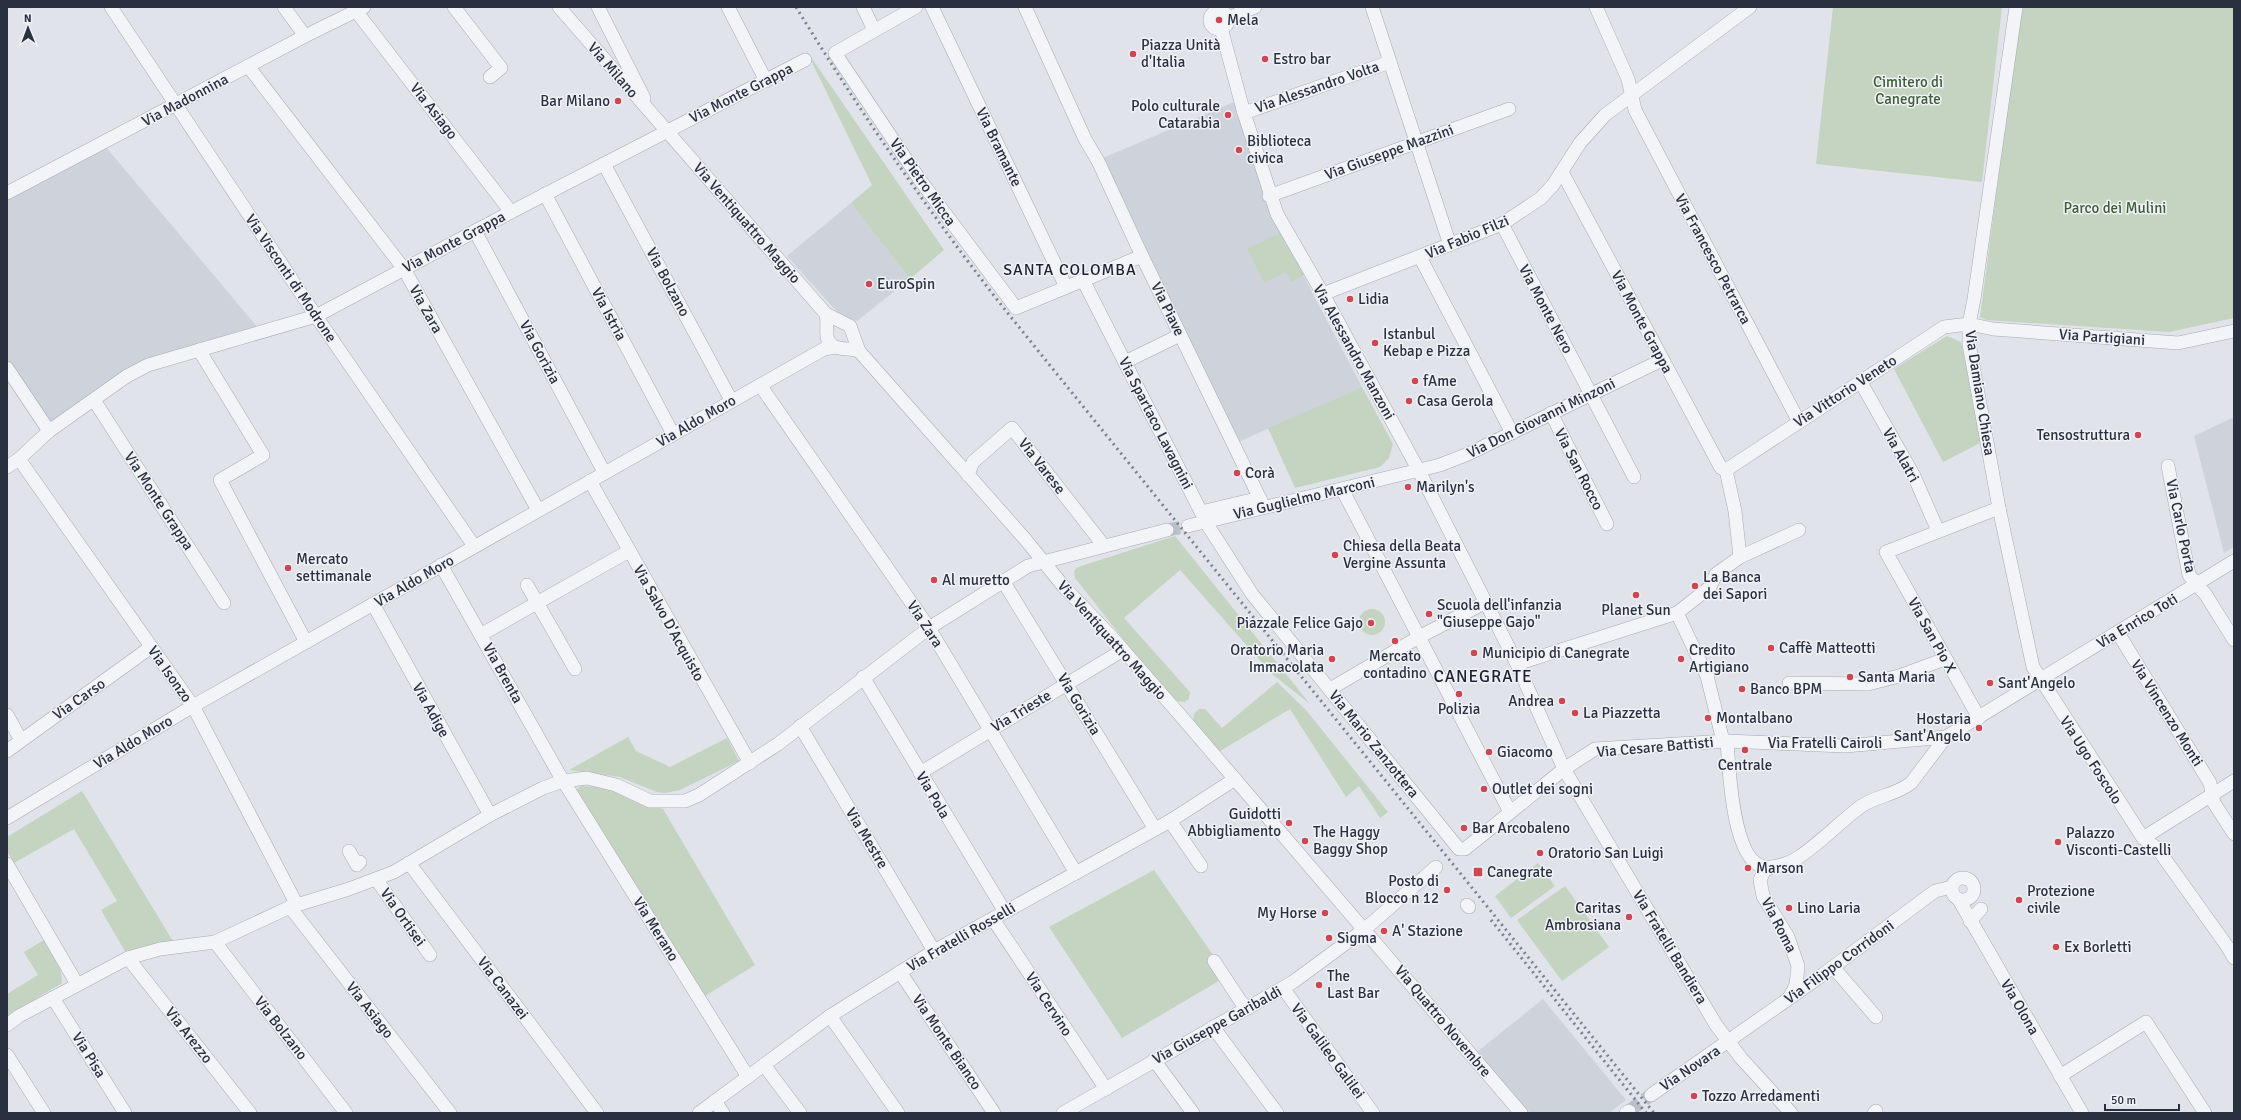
<svg xmlns="http://www.w3.org/2000/svg" width="2241" height="1120" viewBox="0 0 2241 1120" font-family="Signika,sans-serif">
  <style>
    .built { fill: #ced2db }
    .green { fill: #c5d3c1 }
    .lines { fill: none; stroke-linecap: round; stroke-linejoin: round }
    .minor-tunnel { stroke: #bbbfc7; stroke-width: 13; stroke-dasharray: 13 6; stroke-linecap: butt }
    .minor-casing { stroke: #a5aab3; stroke-width: 14 }
    .minor { stroke: #f3f4f7; stroke-width: 13 }
    .rail { stroke: #7a8192; stroke-width: 3; stroke-dasharray: 2 4; stroke-linecap: butt }
    .poi-dot { fill: #cd4652; stroke: #f0f2f6; stroke-width: 1.5 }
    .labels { text-anchor: middle; dominant-baseline: central; stroke-width: 3; stroke-linejoin: round; paint-order: stroke }
    .poi-label { font-size: 15px; fill: #293040; stroke: #f0f2f6; text-anchor: start }
    .street-label { font-size: 15px; fill: #293040; stroke: #f0f2f6 }
    .park-label { font-size: 15px; fill: #3b5c36; stroke: #f0f2f6 }
    .neighbourhood-label { font-size: 16px; letter-spacing: 1px; fill: #1b2131; stroke: #f0f2f6 }
    .quarter-label { font-size: 17px; letter-spacing: 1px; fill: #1b2131; stroke: #f0f2f6 }
  </style>
  <rect width="100%" height="100%" fill="#e0e3e9"/>
  <g class="built">
    <polygon points="1234,102 1272,216 1362,387 1238,442 1103,158"/>
    <polygon points="105,146 259,329 146,363 50,426 7,363 7,196"/>
    <polygon points="851,203 910,279 857,321 840,315 787,256"/>
    <polygon points="2234,417 2234,547 2224,553 2194,436"/>
    <polygon points="1543,999 1626,1100 1609,1113 1530,1113 1477,1052"/>
  </g>
  <g class="green">
    <polygon points="1833,7 2002,7 1982,182 1816,164"/>
    <polygon points="2021,7 2234,7 2234,318 2169,332 1986,320 1980,317"/>
    <polygon points="806,50 944,250 910,279 851,203 872,185"/>
    <polygon points="1282,232 1304,275 1291,282 1286,272 1264,283 1247,249"/>
    <polygon points="1947,336 1961,342 1982,442 1943,462 1894,369"/>
    <polygon points="1362,387 1393,444 1389,458 1380,467 1295,488 1268,428"/>
    <polygon points="1175,536 1310,704 1272,674 1180,570 1124,618 1190,692 1189,699 1185,702 1176,701 1139,659 1075,578 1074,571 1078,567"/>
    <circle cx="1372" cy="622" r="13"/>
    <polygon points="1277,682 1306,710 1388,812 1380,818 1359,786 1346,797 1290,709 1217,753 1193,722 1194,714 1199,709 1205,709 1222,728"/>
    <polygon points="628,737 636,751 670,767 727,738 739,761 680,790 665,793 657,792 620,777 569,770"/>
    <polygon points="581,786 614,788 643,804 663,809 755,965 705,996 576,790"/>
    <polygon points="82,791 174,943 126,953 101,910 117,901 74,829 14,863 7,851 7,837"/>
    <polygon points="1538,863 1555,886 1511,918 1495,896"/>
    <polygon points="1154,870 1213,955 1208,958 1222,979 1122,1038 1049,927"/>
    <polygon points="1565,886 1609,947 1562,981 1517,920"/>
    <polygon points="44,940 61,971 62,983 7,1016 7,994 38,975 24,952"/>
  </g>
  <g class="lines">
    <g class="minor-tunnel">
      <polyline points="1167,530 1188,526"/>
      <polyline points="1629,1111 1651,1095"/>
    </g>
    <defs>
      <g id="minor">
        <polyline points="111,7 316,316 474,546"/>
        <polyline points="284,7 305,36"/>
        <polyline points="454,7 501,68 490,77"/>
        <polyline points="559,7 826,314 850,326 859,351 1025,539 1064,587 1111,636 1180,715 1521,1113"/>
        <polyline points="598,7 644,98"/>
        <polyline points="728,7 766,81"/>
        <polyline points="863,7 874,30"/>
        <polyline points="916,7 835,53 920,180 1016,308 1142,256"/>
        <polyline points="932,7 1066,287"/>
        <polyline points="1025,7 1085,139 1098,161 1142,256 1264,507"/>
        <polyline points="1372,7 1450,245"/>
        <polyline points="1596,7 1628,79 1635,110 1799,422"/>
        <polyline points="2016,7 1974,299 1969,324 1969,344 1999,508 2033,667 2143,838 2157,848 2227,946 2234,958"/>
        <polyline points="356,11 511,212"/>
        <circle cx="1219" cy="20" r="9"/>
        <polyline points="1228,18 1255,7"/>
        <polyline points="1221,28 1244,113 1277,214 1323,294 1419,471 1517,664 1564,769 1716,1025 1741,1058 1791,1113"/>
        <polyline points="248,66 404,269 538,510"/>
        <polyline points="1244,113 1390,62"/>
        <polyline points="604,164 731,400"/>
        <polyline points="1562,172 1721,468 1726,470"/>
        <polyline points="7,193 305,36 364,7"/>
        <polyline points="545,194 673,434"/>
        <polyline points="1269,196 1509,109"/>
        <polyline points="1502,224 1634,477"/>
        <polyline points="475,231 604,472"/>
        <polyline points="1420,257 1512,433"/>
        <polyline points="1083,280 1201,512 1260,498"/>
        <polyline points="1323,294 1502,224 1541,198 1553,185 1580,143 1605,115 1750,7"/>
        <path d="M 826,314 C 828,322 826,329 827,336 C 828,352 848,347 859,351"/>
        <polyline points="199,350 263,455 220,480 306,642"/>
        <polyline points="1125,362 1180,335"/>
        <polyline points="7,368 49,431"/>
        <polyline points="1860,381 1914,476 1938,531"/>
        <polyline points="760,385 929,628 1076,873"/>
        <polyline points="94,400 224,603"/>
        <polyline points="1551,413 1607,524"/>
        <polyline points="19,459 193,706 297,905"/>
        <polyline points="2168,466 2189,575 2206,595 2234,640"/>
        <polyline points="7,467 19,459 49,431 127,376 148,365 316,316 511,212 805,60"/>
        <polyline points="1726,470 1944,327 1969,324 1993,329 2178,343 2234,331"/>
        <polyline points="968,475 973,462 1012,428 1104,546"/>
        <polyline points="590,481 750,763"/>
        <polyline points="1342,489 1510,812"/>
        <polyline points="1205,521 1252,594 1459,849 1465,849 1564,769 1595,749 1727,741 1845,746 1946,737"/>
        <polyline points="1188,526 1440,465 1468,454 1662,360"/>
        <polyline points="1740,557 1799,530"/>
        <polyline points="441,565 559,774 748,1077"/>
        <polyline points="1003,581 1155,829"/>
        <polyline points="527,585 575,669"/>
        <polyline points="373,604 490,815"/>
        <polyline points="1677,613 1707,676 1723,741"/>
        <polyline points="2118,633 2210,783 2214,803 2234,834"/>
        <polyline points="482,634 629,551"/>
        <polyline points="1517,664 1677,613 1710,587 1716,574 1740,557 1735,511 1726,470"/>
        <polyline points="863,677 1005,912"/>
        <polyline points="1789,683 1868,684 1899,676 1945,659"/>
        <polyline points="1330,689 1419,637 1486,602"/>
        <polyline points="7,715 21,740"/>
        <polyline points="1979,718 1886,552 1999,508"/>
        <polyline points="800,726 934,951"/>
        <path d="M 1727,741 C 1729,767 1732,856 1761,866 C 1771,870 1790,863 1799,857 C 1820,843 1839,823 1860,807 C 1875,796 1896,795 1911,783 L 1946,737 L 2234,561"/>
        <polyline points="7,751 151,647"/>
        <polyline points="920,773 1123,650"/>
        <polyline points="7,818 193,706 824,349 835,347"/>
        <polyline points="1170,821 1201,866"/>
        <polyline points="2143,838 2234,781"/>
        <polyline points="349,851 357,865 360,862"/>
        <polyline points="409,863 597,1113"/>
        <polyline points="7,864 77,984"/>
        <polyline points="1772,867 1764,871 1760,880 1763,896 1788,937 1798,966 1796,985 1789,998"/>
        <circle cx="1963" cy="889" r="11"/>
        <polyline points="376,879 430,955"/>
        <polyline points="1959,900 2082,1113"/>
        <polyline points="1467,905 1469,907"/>
        <polyline points="290,907 450,1113"/>
        <polyline points="993,919 1106,1089"/>
        <polyline points="1970,921 1981,909"/>
        <polyline points="215,942 346,1113"/>
        <polyline points="128,958 250,1113"/>
        <polyline points="1214,961 1241,1002 1248,1008"/>
        <polyline points="1833,967 1876,1017"/>
        <polyline points="900,972 994,1113"/>
        <polyline points="1283,988 1373,1113"/>
        <polyline points="53,998 125,1113"/>
        <polyline points="830,1016 898,1113"/>
        <polyline points="7,1025 19,1016 128,958 160,949 215,942 290,907 349,889 394,872 490,815 543,788 563,781 587,778 616,785 650,801 685,801 699,795 778,744 929,628 1028,566 1167,530"/>
        <polyline points="1213,1027 1277,1113"/>
        <polyline points="7,1055 44,1113"/>
        <polyline points="1154,1060 1193,1113"/>
        <polyline points="764,1065 800,1113"/>
        <polyline points="2060,1076 2146,1022 2205,1113"/>
        <polyline points="1651,1095 1821,976 1935,891 1952,887"/>
        <polyline points="715,1101 723,1113"/>
        <polyline points="699,1113 830,1016 934,951 1170,821 1235,779"/>
        <polyline points="1063,1113 1293,982 1365,929 1436,867"/>
        <polyline points="1626,1113 1629,1111"/>
        <polyline points="1874,1113 1876,1111"/>
      </g>
    </defs>
    <use href="#minor" class="minor-casing"/>
    <use href="#minor" class="minor"/>
    <g class="rail">
      <path d="M 796,7 C 860,112 930,214 1006,311 L 1654,1113"/>
      <polyline points="1491,920 1646,1113"/>
    </g>
  </g>
  <g class="poi-dot">
    <circle cx="1219" cy="20" r="4"/>
    <circle cx="1133" cy="54" r="4"/>
    <circle cx="1265" cy="59" r="4"/>
    <circle cx="618" cy="101" r="4"/>
    <circle cx="1228" cy="115" r="4"/>
    <circle cx="1239" cy="150" r="4"/>
    <circle cx="869" cy="284" r="4"/>
    <circle cx="1350" cy="299" r="4"/>
    <circle cx="1375" cy="343" r="4"/>
    <circle cx="1415" cy="381" r="4"/>
    <circle cx="1409" cy="401" r="4"/>
    <circle cx="2138" cy="435" r="4"/>
    <circle cx="1237" cy="473" r="4"/>
    <circle cx="1408" cy="487" r="4"/>
    <circle cx="1335" cy="555" r="4"/>
    <circle cx="288" cy="568" r="4"/>
    <circle cx="934" cy="580" r="4"/>
    <circle cx="1695" cy="586" r="4"/>
    <circle cx="1636" cy="595" r="4"/>
    <circle cx="1429" cy="614" r="4"/>
    <circle cx="1371" cy="623" r="4"/>
    <circle cx="1395" cy="641" r="4"/>
    <circle cx="1771" cy="648" r="4"/>
    <circle cx="1474" cy="653" r="4"/>
    <circle cx="1332" cy="659" r="4"/>
    <circle cx="1681" cy="659" r="4"/>
    <circle cx="1850" cy="677" r="4"/>
    <circle cx="1990" cy="683" r="4"/>
    <circle cx="1742" cy="689" r="4"/>
    <circle cx="1459" cy="694" r="4"/>
    <circle cx="1562" cy="701" r="4"/>
    <circle cx="1575" cy="713" r="4"/>
    <circle cx="1708" cy="718" r="4"/>
    <circle cx="1979" cy="728" r="4"/>
    <circle cx="1745" cy="750" r="4"/>
    <circle cx="1489" cy="752" r="4"/>
    <circle cx="1484" cy="789" r="4"/>
    <circle cx="1289" cy="823" r="4"/>
    <circle cx="1464" cy="828" r="4"/>
    <circle cx="1305" cy="841" r="4"/>
    <circle cx="2058" cy="842" r="4"/>
    <circle cx="1540" cy="853" r="4"/>
    <circle cx="1748" cy="868" r="4"/>
    <rect x="1473" y="867" width="10" height="10" rx="2"/>
    <circle cx="1447" cy="890" r="4"/>
    <circle cx="2019" cy="900" r="4"/>
    <circle cx="1789" cy="908" r="4"/>
    <circle cx="1325" cy="913" r="4"/>
    <circle cx="1629" cy="917" r="4"/>
    <circle cx="1384" cy="931" r="4"/>
    <circle cx="1329" cy="938" r="4"/>
    <circle cx="2056" cy="947" r="4"/>
    <circle cx="1319" cy="985" r="4"/>
    <circle cx="1694" cy="1096" r="4"/>
  </g>
  <g class="labels">
    <g class="poi-label">
      <text x="1227" y="20">Mela</text>
      <text x="1141" y="45">Piazza Unità<tspan x="1141" dy="17">d'Italia</tspan></text>
      <text x="1273" y="59">Estro bar</text>
      <text x="610" y="101" text-anchor="end">Bar Milano</text>
      <text x="1220" y="106" text-anchor="end">Polo culturale<tspan x="1220" dy="17">Catarabia</tspan></text>
      <text x="1247" y="141">Biblioteca<tspan x="1247" dy="17">civica</tspan></text>
      <text x="877" y="284">EuroSpin</text>
      <text x="1358" y="299">Lidia</text>
      <text x="1383" y="334">Istanbul<tspan x="1383" dy="17">Kebap e Pizza</tspan></text>
      <text x="1423" y="381">fAme</text>
      <text x="1417" y="401">Casa Gerola</text>
      <text x="2130" y="435" text-anchor="end">Tensostruttura</text>
      <text x="1245" y="473">Corà</text>
      <text x="1416" y="487">Marilyn's</text>
      <text x="1343" y="546">Chiesa della Beata<tspan x="1343" dy="17">Vergine Assunta</tspan></text>
      <text x="296" y="559">Mercato<tspan x="296" dy="17">settimanale</tspan></text>
      <text x="1703" y="577">La Banca<tspan x="1703" dy="17">dei Sapori</tspan></text>
      <text x="942" y="580">Al muretto</text>
      <text x="1437" y="605">Scuola dell'infanzia<tspan x="1437" dy="17">"Giuseppe Gajo"</tspan></text>
      <text x="1636" y="610" text-anchor="middle">Planet Sun</text>
      <text x="1363" y="623" text-anchor="end">Piazzale Felice Gajo</text>
      <text x="1779" y="648">Caffè Matteotti</text>
      <text x="1324" y="650" text-anchor="end">Oratorio Maria<tspan x="1324" dy="17">Immacolata</tspan></text>
      <text x="1689" y="650">Credito<tspan x="1689" dy="17">Artigiano</tspan></text>
      <text x="1482" y="653">Municipio di Canegrate</text>
      <text x="1395" y="656" text-anchor="middle">Mercato<tspan x="1395" dy="17">contadino</tspan></text>
      <text x="1858" y="677">Santa Maria</text>
      <text x="1998" y="683">Sant'Angelo</text>
      <text x="1750" y="689">Banco BPM</text>
      <text x="1554" y="701" text-anchor="end">Andrea</text>
      <text x="1459" y="709" text-anchor="middle">Polizia</text>
      <text x="1583" y="713">La Piazzetta</text>
      <text x="1716" y="718">Montalbano</text>
      <text x="1971" y="719" text-anchor="end">Hostaria<tspan x="1971" dy="17">Sant'Angelo</tspan></text>
      <text x="1497" y="752">Giacomo</text>
      <text x="1745" y="765" text-anchor="middle">Centrale</text>
      <text x="1492" y="789">Outlet dei sogni</text>
      <text x="1281" y="814" text-anchor="end">Guidotti<tspan x="1281" dy="17">Abbigliamento</tspan></text>
      <text x="1472" y="828">Bar Arcobaleno</text>
      <text x="1313" y="832">The Haggy<tspan x="1313" dy="17">Baggy Shop</tspan></text>
      <text x="2066" y="833">Palazzo<tspan x="2066" dy="17">Visconti-Castelli</tspan></text>
      <text x="1548" y="853">Oratorio San Luigi</text>
      <text x="1756" y="868">Marson</text>
      <text x="1487" y="872">Canegrate</text>
      <text x="1439" y="881" text-anchor="end">Posto di<tspan x="1439" dy="17">Blocco n 12</tspan></text>
      <text x="2027" y="891">Protezione<tspan x="2027" dy="17">civile</tspan></text>
      <text x="1621" y="908" text-anchor="end">Caritas<tspan x="1621" dy="17">Ambrosiana</tspan></text>
      <text x="1797" y="908">Lino Laria</text>
      <text x="1317" y="913" text-anchor="end">My Horse</text>
      <text x="1392" y="931">A' Stazione</text>
      <text x="1337" y="938">Sigma</text>
      <text x="2064" y="947">Ex Borletti</text>
      <text x="1327" y="976">The<tspan x="1327" dy="17">Last Bar</tspan></text>
      <text x="1702" y="1096">Tozzo Arredamenti</text>
    </g>
    <g class="street-label">
      <text transform="translate(613 70) rotate(49)">Via Milano</text>
      <text transform="translate(1317 87) rotate(-19)">Via Alessandro Volta</text>
      <text transform="translate(741 93) rotate(-27)">Via Monte Grappa</text>
      <text transform="translate(185 100) rotate(-28)">Via Madonnina</text>
      <text transform="translate(434 111) rotate(52)">Via Asiago</text>
      <text transform="translate(999 147) rotate(64)">Via Bramante</text>
      <text transform="translate(1389 152) rotate(-20)">Via Giuseppe Mazzini</text>
      <text transform="translate(923 182) rotate(55)">Via Pietro Micca</text>
      <text transform="translate(747 223) rotate(49)">Via Ventiquattro Maggio</text>
      <text transform="translate(1467 237) rotate(-23)">Via Fabio Filzi</text>
      <text transform="translate(454 242) rotate(-28)">Via Monte Grappa</text>
      <text transform="translate(1713 259) rotate(62)">Via Francesco Petrarca</text>
      <text transform="translate(291 278) rotate(56)">Via Visconti di Modrone</text>
      <text transform="translate(668 282) rotate(62)">Via Bolzano</text>
      <text transform="translate(426 309) rotate(61)">Via Zara</text>
      <text transform="translate(1168 309) rotate(64)">Via Piave</text>
      <text transform="translate(1546 309) rotate(62)">Via Monte Nero</text>
      <text transform="translate(609 314) rotate(62)">Via Istria</text>
      <text transform="translate(1642 322) rotate(62)">Via Monte Grappa</text>
      <text transform="translate(2102 337) rotate(4)">Via Partigiani</text>
      <text transform="translate(540 352) rotate(62)">Via Gorizia</text>
      <text transform="translate(1354 352) rotate(61)">Via Alessandro Manzoni</text>
      <text transform="translate(1845 391) rotate(-33)">Via Vittorio Veneto</text>
      <text transform="translate(1980 393) rotate(81)">Via Damiano Chiesa</text>
      <text transform="translate(1541 418) rotate(-26)">Via Don Giovanni Minzoni</text>
      <text transform="translate(696 421) rotate(-30)">Via Aldo Moro</text>
      <text transform="translate(1156 423) rotate(63)">Via Spartaco Lavagnini</text>
      <text transform="translate(1901 455) rotate(61)">Via Alatri</text>
      <text transform="translate(1042 466) rotate(52)">Via Varese</text>
      <text transform="translate(1579 469) rotate(63)">Via San Rocco</text>
      <text transform="translate(1304 498) rotate(-13)">Via Guglielmo Marconi</text>
      <text transform="translate(159 501) rotate(57)">Via Monte Grappa</text>
      <text transform="translate(2181 526) rotate(78)">Via Carlo Porta</text>
      <text transform="translate(414 581) rotate(-30)">Via Aldo Moro</text>
      <text transform="translate(2137 621) rotate(-31)">Via Enrico Toti</text>
      <text transform="translate(669 623) rotate(61)">Via Salvo D'Acquisto</text>
      <text transform="translate(925 624) rotate(57)">Via Zara</text>
      <text transform="translate(1932 635) rotate(61)">Via San Pio X</text>
      <text transform="translate(1112 640) rotate(48)">Via Ventiquattro Maggio</text>
      <text transform="translate(503 673) rotate(61)">Via Brenta</text>
      <text transform="translate(170 674) rotate(55)">Via Isonzo</text>
      <text transform="translate(79 699) rotate(-35)">Via Carso</text>
      <text transform="translate(1079 704) rotate(59)">Via Gorizia</text>
      <text transform="translate(431 710) rotate(61)">Via Adige</text>
      <text transform="translate(1021 711) rotate(-31)">Via Trieste</text>
      <text transform="translate(2167 713) rotate(58)">Via Vincenzo Monti</text>
      <text transform="translate(133 742) rotate(-31)">Via Aldo Moro</text>
      <text x="1825" y="743">Via Fratelli Cairoli</text>
      <text transform="translate(1374 744) rotate(51)">Via Mario Zanzottera</text>
      <text transform="translate(1655 747) rotate(-5)">Via Cesare Battisti</text>
      <text transform="translate(2091 760) rotate(57)">Via Ugo Foscolo</text>
      <text transform="translate(933 795) rotate(59)">Via Pola</text>
      <text transform="translate(867 838) rotate(59)">Via Mestre</text>
      <text transform="translate(403 917) rotate(55)">Via Ortisei</text>
      <text transform="translate(1779 925) rotate(63)">Via Roma</text>
      <text transform="translate(656 929) rotate(58)">Via Merano</text>
      <text transform="translate(961 937) rotate(-30)">Via Fratelli Rosselli</text>
      <text transform="translate(1670 947) rotate(59)">Via Fratelli Bandiera</text>
      <text transform="translate(1839 962) rotate(-36)">Via Filippo Corridoni</text>
      <text transform="translate(503 988) rotate(53)">Via Canazei</text>
      <text transform="translate(1049 1004) rotate(57)">Via Cervino</text>
      <text transform="translate(2020 1007) rotate(60)">Via Olona</text>
      <text transform="translate(370 1010) rotate(52)">Via Asiago</text>
      <text transform="translate(1443 1021) rotate(50)">Via Quattro Novembre</text>
      <text transform="translate(1217 1025) rotate(-29)">Via Giuseppe Garibaldi</text>
      <text transform="translate(281 1028) rotate(52)">Via Bolzano</text>
      <text transform="translate(189 1035) rotate(52)">Via Arezzo</text>
      <text transform="translate(947 1042) rotate(56)">Via Monte Bianco</text>
      <text transform="translate(1328 1051) rotate(54)">Via Galileo Galilei</text>
      <text transform="translate(89 1055) rotate(58)">Via Pisa</text>
      <text transform="translate(1690 1068) rotate(-34)">Via Novara</text>
    </g>
    <g class="park-label">
      <text x="1908" y="82">Cimitero di<tspan x="1908" dy="17">Canegrate</tspan></text>
      <text x="2115" y="208">Parco dei Mulini</text>
    </g>
    <g class="neighbourhood-label">
      <text x="1070" y="270">SANTA COLOMBA</text>
    </g>
    <g class="quarter-label">
      <text x="1483" y="676">CANEGRATE</text>
    </g>
  </g>
  <rect width="2241" height="1120" fill="none" stroke="#293040" stroke-width="16"/>
  <g transform="translate(28 28) rotate(359)" stroke="#f0f2f6" stroke-width="3" paint-order="stroke">
  <path d="M0-3L7 15L0 10L-7 15Z" fill="#293040"/>
  <text y="-6" font-size="11" font-weight="bold" text-anchor="middle" fill="#293040">N</text>
  </g>
  <path d="M2105 1104v6h74v-6" fill="none" stroke="#293040" stroke-width="2"/>
  <text x="2111" y="1104" font-size="12" fill="#293040" stroke="#f0f2f6" stroke-width="3" paint-order="stroke">50 m</text>
</svg>
